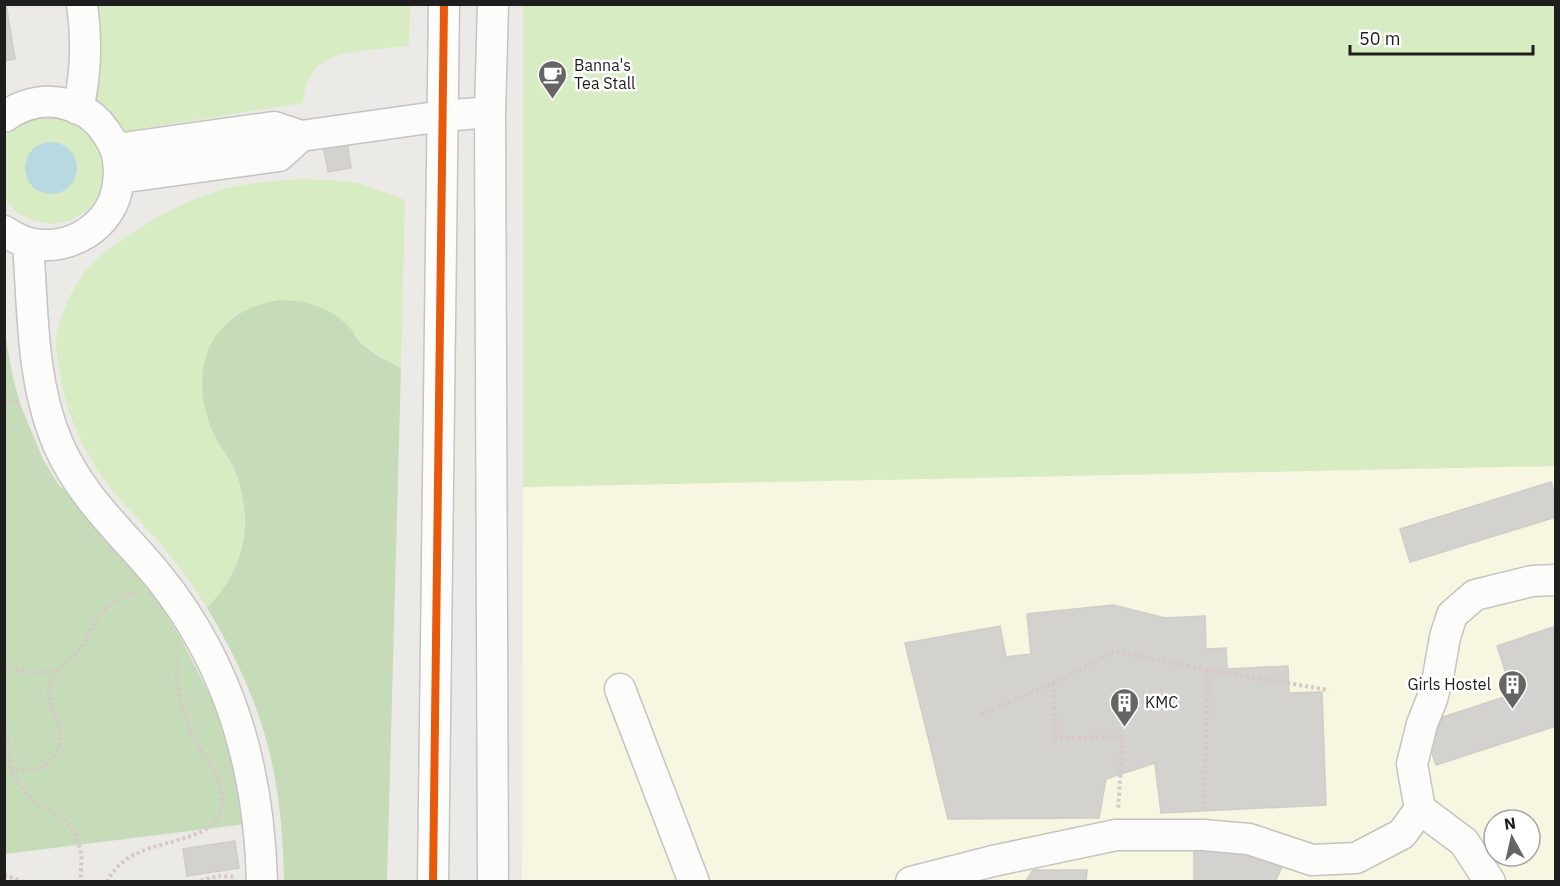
<svg xmlns="http://www.w3.org/2000/svg" width="1560" height="886" viewBox="0 0 1560 886" font-family="'IBM Plex Sans',sans-serif">
  <style>
    .education { fill: #f6f6e1; fill-rule: evenodd }
    .grass { fill: #d8ecc3 }
    .forest { fill: #c6dcb9 }
    .water { fill: #b8d8e2 }
    .building { fill: #d4d2cf; stroke: #d0ccc7; stroke-width: 1.5 }
    .lines { fill: none; stroke-linecap: round; stroke-linejoin: round }
    .minor-casing { stroke: #c5c4c2; stroke-width: 33 }
    .path { stroke: #d7c8c5; stroke-width: 4; stroke-dasharray: 3 3; stroke-linecap: butt }
    .minor { stroke: #fcfcfb; stroke-width: 30 }
    .cycleway-casing { stroke: #fff; stroke-width: 11 }
    .cycleway { stroke: #e8590c; stroke-width: 8 }
    .labels { text-anchor: middle; dominant-baseline: central; stroke-width: 5; stroke-linejoin: round; paint-order: stroke }
    .poi-label { font-size: 16px; fill: #1e1e1e; stroke: #fff; text-anchor: start }
  </style>
  <rect width="100%" height="100%" fill="#eceae6"/>
  <path class="education" d="M 1555,466 L 1555,881 L 522,882 L 523,487 ZM 1494,820 L 1530,820 L 1530,856 L 1494,856 Z"/>
  <g class="grass">
    <path d="M 97,5 L 410,5 L 409,46 C 395,47 381,49 367,50 C 330,54 307,62 303,103 L 122,132 L 91,107 Z"/>
    <polygon points="523,5 1555,5 1555,466 523,487"/>
    <path d="M 41,113 L 77,119 L 102,145 L 105,181 L 99,198 L 86,211 L 70,221 L 52,224 L 34,221 L 17,213 L 5,199 L 5,138 C 14,124 26,118 41,113 Z"/>
    <path d="M 302,179 L 331,180 L 359,183 L 405,200 L 401,369 L 361,343 L 352,330 L 340,319 L 327,310 L 312,304 L 249,308 L 234,316 L 222,327 C 221,353 221,379 220,405 C 220,417 218,429 219,441 C 220,449 226,455 230,461 C 233,467 237,475 239,482 C 254,529 240,573 207,608 C 193,585 176,563 159,542 C 135,515 108,490 90,458 C 73,428 61,394 58,359 C 57,353 56,347 56,341 C 56,332 60,322 62,314 C 69,297 77,281 89,267 C 99,255 112,247 124,238 C 153,218 183,202 217,191 C 245,183 273,180 302,179 Z"/>
  </g>
  <g class="forest">
    <path d="M 280,300 C 308,300 332,308 351,329 C 355,333 357,340 362,344 C 372,353 389,361 401,369 L 387,881 L 284,881 C 283,834 279,785 266,739 C 253,693 232,649 207,608 C 235,579 251,541 243,500 C 241,486 237,473 230,461 C 223,449 214,438 210,425 C 188,364 213,309 280,300 Z"/>
    <polygon points="4,328 13,378 21,406 43,459 58,484 86,511 137,570 160,604 181,639 215,705 229,736 246,824 5,854"/>
  </g>
  <circle class="water" cx="51" cy="168" r="26"/>
  <g class="building">
    <polygon points="4,4 6,4 15,59 4,61"/>
    <polygon points="347,141 351,168 328,172 323,145"/>
    <polygon points="1551,482 1556,498 1556,517 1410,562 1400,529"/>
    <polygon points="1113,605 1165,618 1205,616 1206,649 1226,648 1227,669 1288,666 1289,693 1322,692 1326,805 1161,813 1155,763 1106,779 1099,818 948,819 905,643 1000,626 1006,657 1031,654 1027,614"/>
    <polygon points="1556,626 1556,726 1436,765 1422,724 1513,694 1497,646"/>
    <polygon points="235,841 239,868 187,876 183,849"/>
    <polygon points="1216,842 1283,865 1275,882 1194,882 1194,846"/>
    <polygon points="1033,870 1087,870 1086,882 1025,882"/>
  </g>
  <g class="lines">
    <defs>
      <g id="minor">
        <polyline points="493,4 490,112 493,882"/>
        <path d="M 78,109 C 86,75 87,39 82,4"/>
        <path d="M 4,117 C 25,102 50,97 74,107 C 78,109 83,110 87,113 C 97,119 105,130 111,140 C 119,154 120,169 118,184 C 113,226 69,253 29,243 C 21,241 12,236 4,231"/>
        <polyline points="116,149 274,127 301,136 443,116 490,112"/>
        <polyline points="119,178 279,156 301,136"/>
        <path d="M 28,243 C 33,310 31,381 58,444 C 82,499 122,532 159,577 C 231,667 259,769 262,882"/>
        <polyline points="620,689 694,882"/>
        <polyline points="1420,809 1464,842 1490,882"/>
        <polyline points="433,882 444,4"/>
        <polyline points="911,882 993,861 1116,835 1203,835 1249,839 1312,860 1356,858 1402,834 1420,809 1412,764 1422,724 1432,699 1438,677 1445,637 1452,615 1475,595 1532,581 1556,580"/>
      </g>
    </defs>
    <use href="#minor" class="minor-casing"/>
    <g class="path">
      <polyline points="4,400 19,403"/>
      <path d="M 4,666 C 21,674 39,673 57,670"/>
      <polyline points="1053,683 1056,739 1123,736 1118,810"/>
      <polyline points="981,715 1053,683 1114,651 1208,670 1329,690"/>
      <path d="M 4,724 C 8,743 7,765 18,782 C 23,790 30,798 37,803 C 43,808 51,810 58,814 C 69,822 77,835 80,849 C 83,860 80,871 81,882"/>
      <path d="M 4,767 C 14,766 22,772 31,770 C 41,769 48,764 54,756 C 72,729 44,711 50,685 C 55,665 68,665 79,651 C 85,644 88,635 92,627 C 102,608 118,598 138,591"/>
      <polyline points="1204,810 1208,670"/>
      <polyline points="4,875 24,882"/>
      <path d="M 107,882 C 125,845 168,847 201,832 C 213,826 218,822 221,809 C 227,778 201,757 190,730 C 180,706 175,680 177,654"/>
      <polyline points="195,882 218,876 236,877"/>
    </g>
    <use href="#minor" class="minor"/>
    <defs>
      <polyline id="cycleway" points="433,882 444,4"/>
    </defs>
    <use href="#cycleway" class="cycleway-casing"/>
    <use href="#cycleway" class="cycleway"/>
  </g>
  <defs>
    <symbol id="cafe-pin" viewBox="-11 -11 22 30"><path d="M0 17L-7.5 6A9.5 9.5 0 1 1 7.5 6Z" fill="#666564" stroke="#fff"/><path d="M-5.5-4.5H6V0H3Q3 3.5 0 3.5H-2.5Q-5.5 3.5-5.5 0ZM3-3.2v2h1.7v-2ZM-6 4.5H4V6H-6Z" fill="#fff"/></symbol>
    <symbol id="building-pin" viewBox="-11 -11 22 30"><path d="M0 17L-7.5 6A9.5 9.5 0 1 1 7.5 6Z" fill="#666564" stroke="#fff"/><path d="M-4-6H4V6H1V3H-1V6H-4ZM-2.5-4.3h1.7v1.8h-1.7ZM.8-4.3h1.7v1.8H.8ZM-2.5-1h1.7V.8h-1.7ZM.8-1h1.7V.8H.8Z" fill="#fff"/></symbol>
  </defs>
  <g fill-rule="evenodd">
    <use href="#cafe-pin" x="536" y="58" width="33" height="45"/>
    <use href="#building-pin" x="1496" y="668" width="33" height="45"/>
    <use href="#building-pin" x="1108" y="686" width="33" height="45"/>
  </g>
  <g class="labels">
    <g class="poi-label">
      <text x="574" y="65">Banna's<tspan x="574" dy="18">Tea Stall</tspan></text>
      <text x="1491" y="684" text-anchor="end">Girls Hostel</text>
      <text x="1145" y="702">KMC</text>
    </g>
  </g>
  <rect width="1560" height="886" fill="none" stroke="#1e1e1e" stroke-width="12"/>
  <g transform="translate(1512 838) rotate(352)"><circle r="28" fill="#ffffff" stroke="#a5a5a5" stroke-width="1.5"/>
  <path d="M0-4.5L10 22L0 15L-10 22Z" fill="#666564"/>
  <text y="-9" font-size="16" font-weight="bold" text-anchor="middle" fill="#1e1e1e">N</text>
  </g>
  <path d="M1350 45v9h183v-9" fill="none" stroke="#1e1e1e" stroke-width="3"/>
  <text x="1359" y="45" font-size="18" fill="#1e1e1e" stroke="#ffffff" stroke-width="4.5" paint-order="stroke">50 m</text>
</svg>
